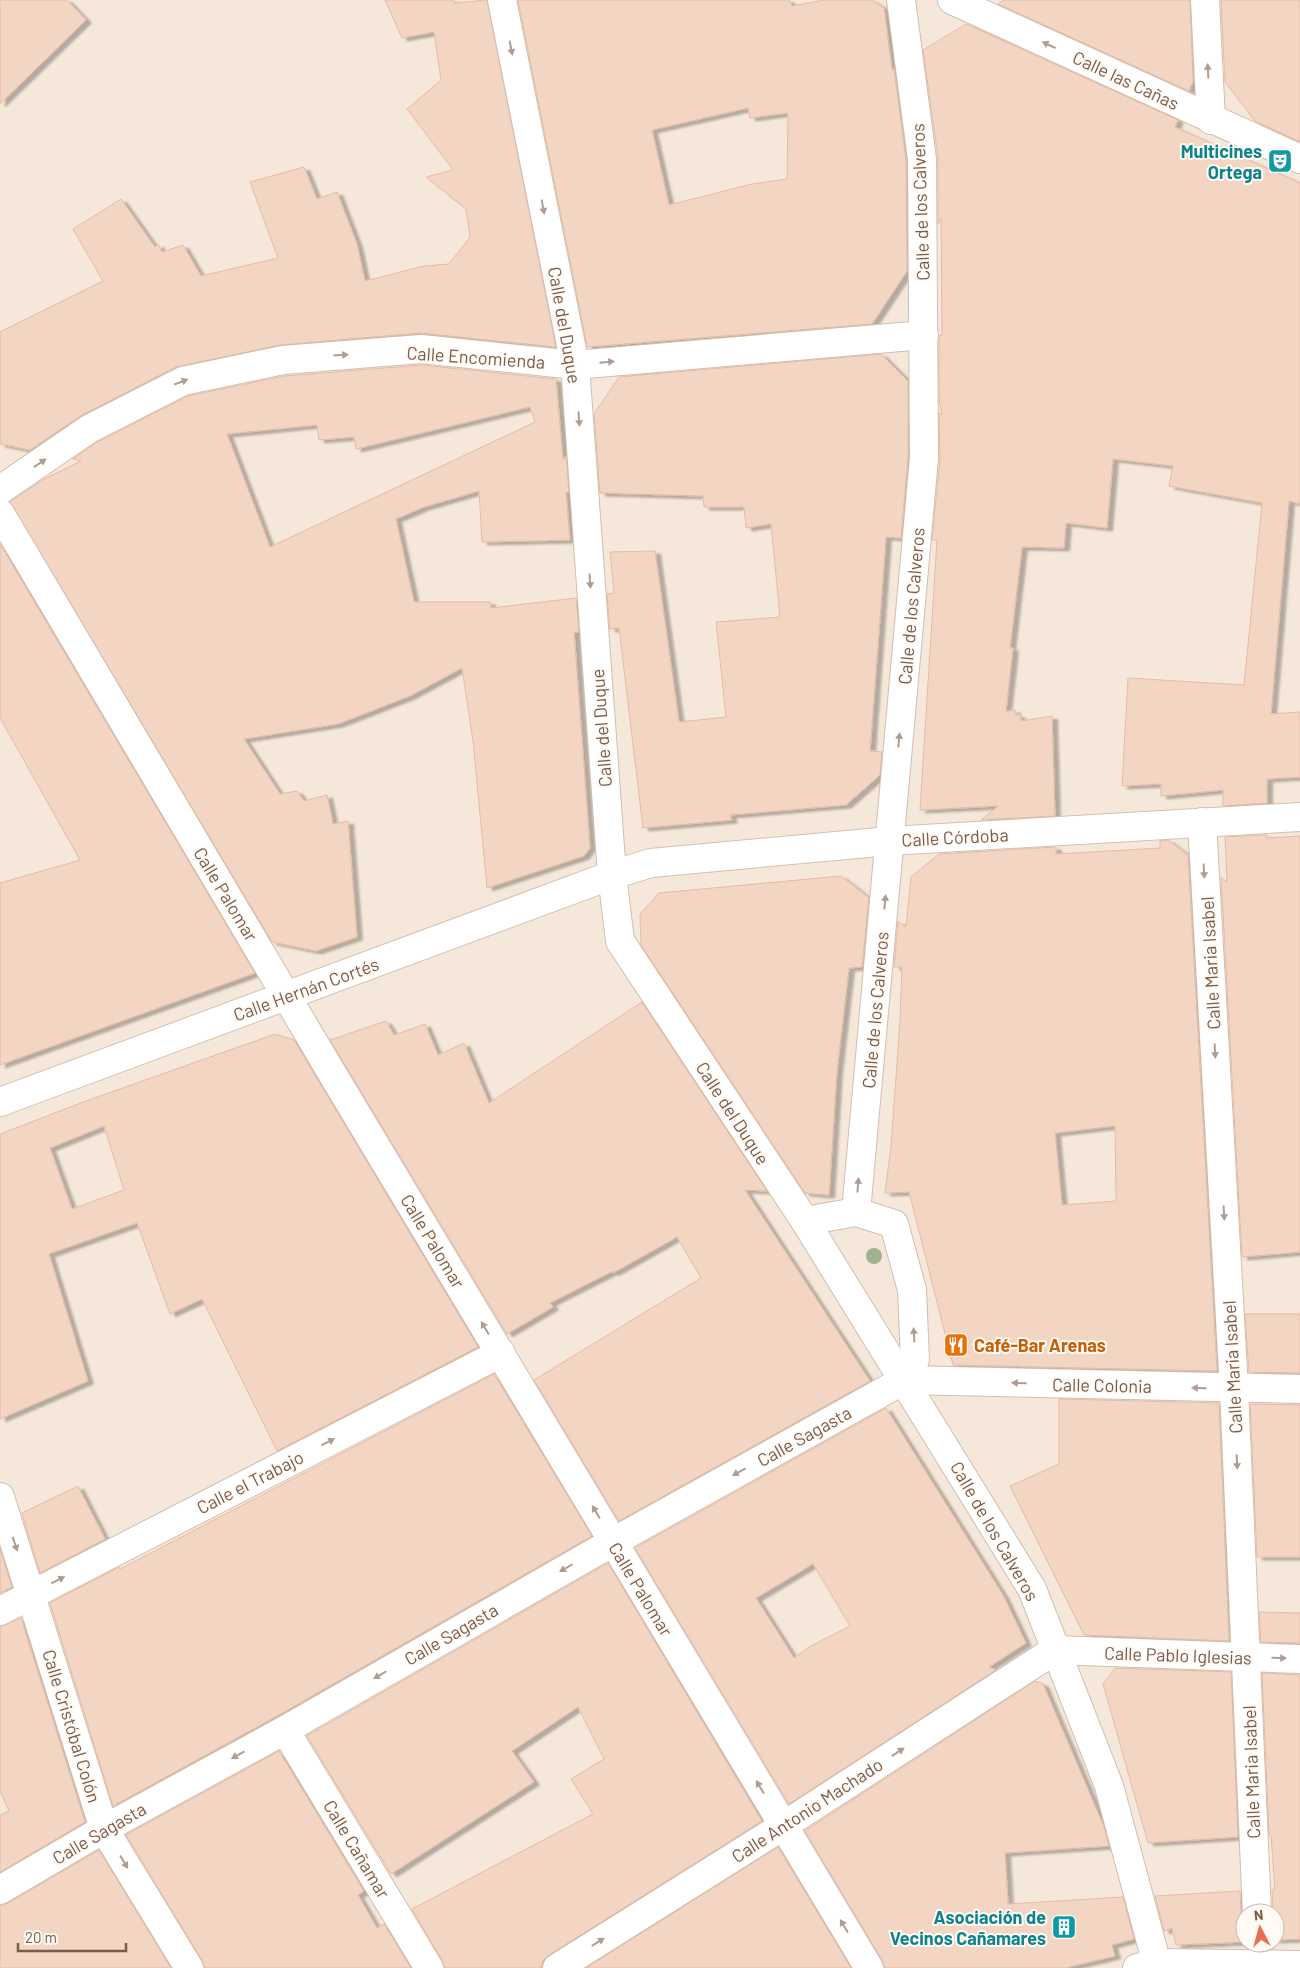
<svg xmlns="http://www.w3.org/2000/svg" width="1300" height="1968" viewBox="0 0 1300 1968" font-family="Barlow,sans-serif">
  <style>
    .residential { fill: #f5e8da; fill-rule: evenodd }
    .building { fill: #f3d5c3; stroke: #e6bba3; fill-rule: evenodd; filter: url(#shadow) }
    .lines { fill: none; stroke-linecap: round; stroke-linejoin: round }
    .minor-casing { stroke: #d1beb0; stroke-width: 30 }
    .secondary-casing { stroke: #d6c0b0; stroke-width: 30 }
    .minor { stroke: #fff; stroke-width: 28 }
    .secondary { stroke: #fff; stroke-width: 28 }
    .tree { fill: #a0b28e }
    .oneway { fill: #af9d94 }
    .labels { text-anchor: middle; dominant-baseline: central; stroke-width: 4; stroke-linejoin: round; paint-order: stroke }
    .street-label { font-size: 18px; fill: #7a5c4d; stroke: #fffaf3 }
    .culture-label { font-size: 18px; font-weight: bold; fill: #0d838f; stroke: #fffaf3; text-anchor: end }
    .food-label { font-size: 18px; font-weight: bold; fill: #c56008; stroke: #fffaf3; text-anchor: start }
  </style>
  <defs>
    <filter id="shadow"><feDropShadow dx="5.5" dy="3" stdDeviation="1" flood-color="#0004"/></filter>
  </defs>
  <rect width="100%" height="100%" fill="#fdf6ec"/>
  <path class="residential" d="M 0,0 L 1300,0 L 1300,1968 L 0,1968 ZM 1245,1913 L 1275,1913 L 1275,1943 L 1245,1943 Z"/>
  <g class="building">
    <polygon points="0,0 67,0 86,20 0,104"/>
    <polygon points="385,0 454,0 454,3 487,0 556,347 420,333 280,345 176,367 82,415 30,450 0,444 0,332 103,281 73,229 121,199 155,247 158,244 162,252 183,245 201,276 278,258 250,182 304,167 317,199 337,192 357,244 365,281 424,266 449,264 470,237 466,209 426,177 453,170 407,109 441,80 434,32 402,38"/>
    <path d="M 518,0 L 789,0 L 792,6 L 823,0 L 872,0 L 884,8 L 892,70 L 894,69 L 906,160 L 907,271 L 872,324 L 587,347 ZM 748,108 L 750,118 L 788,113 L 787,179 L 752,184 L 669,205 L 652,130 Z"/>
    <polygon points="1004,0 1190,0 1193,81 1189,91 998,4"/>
    <polygon points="1221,0 1300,0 1300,142 1255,121 1225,82"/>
    <polygon points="966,24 1178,120 1175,127 1300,183 1300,504 1289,501 1271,714 1300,712 1300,777 1267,779 1267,803 1223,806 1223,790 1161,796 1161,784 1122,786 1128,678 1244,685 1262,503 1169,486 1173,466 1113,459 1107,528 1066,523 1064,548 1022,547 1010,648 1013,648 1006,711 1015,710 1015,715 1020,715 1021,721 1052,716 1055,816 981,820 998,806 920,810 937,540 932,540 940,459 939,413 942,415 939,398 939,336 942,335 941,219 938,224 938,157 923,50"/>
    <polygon points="881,354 908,381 908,457 901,538 886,537 870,751 882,752 880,775 846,805 730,815 732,820 643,828 619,628 610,629 607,594 614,593 610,552 655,551 679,722 726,717 716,622 780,617 771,524 746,528 744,507 704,507 703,496 600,493 594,414 619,377"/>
    <path d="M 421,365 L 556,379 L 563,460 L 566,456 L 569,492 L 566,492 L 570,540 L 482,542 L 479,491 L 424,507 L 396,519 L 414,602 L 490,602 L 491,608 L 576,598 L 579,632 L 574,632 L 590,848 L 584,856 L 487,888 L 473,741 L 462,668 L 410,696 L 338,724 L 244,739 L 280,794 L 297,791 L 304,801 L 327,795 L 333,824 L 348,821 L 357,937 L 316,951 L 272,942 L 10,502 L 44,479 L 81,461 L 73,459 L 97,442 L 188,396 L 285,376 ZM 530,407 L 535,422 L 270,547 L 227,434 L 317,425 L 319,440 L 354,437 L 356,449 Z"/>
    <polygon points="0,544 255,973 0,1065 0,883 80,860 0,718"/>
    <polygon points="1267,835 1267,838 1300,836 1300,1252 1242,1257 1221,877 1227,882 1225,837"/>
    <path d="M 1168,840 L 1188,855 L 1217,1371 L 953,1365 L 909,1192 L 885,1193 L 891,1146 L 900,1021 L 902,967 L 894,967 L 898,921 L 906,927 L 911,877 L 939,854 L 1056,847 L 1056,854 L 1160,848 L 1160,841 ZM 1115,1126 L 1116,1201 L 1062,1205 L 1055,1133 Z"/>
    <polygon points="841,876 869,898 862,967 849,968 837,1071 829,1195 805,1193 641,945 640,914 659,893"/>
    <polygon points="642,1002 767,1191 745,1190 870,1381 619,1521 534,1380 701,1278 677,1237 613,1273 613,1271 550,1303 553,1307 507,1334 330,1040 386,1021 394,1035 425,1024 438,1055 464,1043 489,1103"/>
    <path d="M 275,1034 L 294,1040 L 478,1347 L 277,1451 L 202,1299 L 170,1314 L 137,1223 L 49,1254 L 88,1381 L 0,1419 L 0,1134 L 86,1101 ZM 104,1126 L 124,1190 L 72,1209 L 50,1148 Z"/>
    <polygon points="1245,1314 1300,1314 1300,1373 1249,1372"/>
    <polygon points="494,1374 592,1536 277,1716 113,1806 50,1603 119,1567 120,1569"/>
    <polygon points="1059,1399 1219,1403 1229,1641 1084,1635 1010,1486 1059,1464"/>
    <polygon points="1250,1404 1300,1405 1300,1557 1257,1557"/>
    <path d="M 886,1408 L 1003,1595 L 1026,1643 L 989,1667 L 996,1670 L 789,1804 L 635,1548 ZM 813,1564 L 850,1626 L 809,1647 L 794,1658 L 756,1598 Z"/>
    <polygon points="78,1486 105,1539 40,1573 22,1513"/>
    <polygon points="0,1549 12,1587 0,1593"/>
    <polygon points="608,1563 762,1821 549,1955 543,1960 541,1968 445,1968 442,1960 412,1909 593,1814 571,1779 604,1759 578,1707 512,1751 534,1782 391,1874 307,1736"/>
    <polygon points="1259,1612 1300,1613 1300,1643 1261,1642"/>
    <polygon points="21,1618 85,1822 0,1872 0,1815 9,1811 0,1791 0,1627"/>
    <polygon points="1115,1668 1231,1672 1238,1837 1148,1843 1103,1684"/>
    <polygon points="1262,1673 1300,1675 1300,1939 1275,1940 1275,1913 1273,1913 1272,1890 1275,1889 1271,1835 1269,1835"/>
    <polygon points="1035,1681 1043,1684 1104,1827 1109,1846 1005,1853 1008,1904 1123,1897 1134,1939 1112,1945 1115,1956 1065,1968 885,1968 882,1960 805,1831"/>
    <polygon points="279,1751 364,1891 358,1895 377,1928 384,1924 411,1968 205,1968 202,1960 126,1835"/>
    <polygon points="778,1847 851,1968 586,1968"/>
    <polygon points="99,1850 171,1968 0,1968 0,1906 8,1903"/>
    <polygon points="1240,1891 1241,1914 1245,1923 1245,1942 1176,1945 1172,1928 1164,1931 1155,1896"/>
  </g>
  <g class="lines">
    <defs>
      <g id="minor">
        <polyline points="502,0 575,365 612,875 620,941 805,1221 1032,1589 1109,1786 1158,1968"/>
        <polyline points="901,0 922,159 924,458 856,1212 894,1224 912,1290 915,1360 904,1380"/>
        <polyline points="952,0 1300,159"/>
        <polyline points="1205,0 1211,120"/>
        <polyline points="0,490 89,429 183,381 283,360 421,349 575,365 924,335"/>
        <polyline points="0,513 336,1080 869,1968"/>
        <polyline points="1202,822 1234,1389 1257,1913"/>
        <polyline points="805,1221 856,1212"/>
        <polyline points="904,1380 1300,1389"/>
        <polyline points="0,1497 104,1829 189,1968"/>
        <polyline points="0,1611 501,1353"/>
        <polyline points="285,1730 429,1968"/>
        <polyline points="0,1890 104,1829 285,1730 613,1542 904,1380"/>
        <polyline points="557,1968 783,1826 1055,1650 1300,1659"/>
        <polyline points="1137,1968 1157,1963 1300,1965"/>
      </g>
      <polyline id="secondary" points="0,1102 612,875 651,863 890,841 1300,817"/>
    </defs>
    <use href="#minor" class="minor-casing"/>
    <use href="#secondary" class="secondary-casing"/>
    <use href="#minor" class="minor"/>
    <use href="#secondary" class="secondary"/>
  </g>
  <circle class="tree" cx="874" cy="1256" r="8"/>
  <defs><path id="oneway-solid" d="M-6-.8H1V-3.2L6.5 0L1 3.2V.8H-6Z" transform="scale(1.25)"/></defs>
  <g class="oneway">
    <use href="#oneway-solid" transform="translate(1049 45) rotate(-155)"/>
    <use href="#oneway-solid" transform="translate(511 48) rotate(79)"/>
    <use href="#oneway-solid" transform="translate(1208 71) rotate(-93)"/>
    <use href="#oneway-solid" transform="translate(543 207) rotate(79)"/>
    <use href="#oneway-solid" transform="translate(341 355) rotate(-4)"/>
    <use href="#oneway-solid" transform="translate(607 362) rotate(-5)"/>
    <use href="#oneway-solid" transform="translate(181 382) rotate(-21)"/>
    <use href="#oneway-solid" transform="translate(579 419) rotate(86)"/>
    <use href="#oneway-solid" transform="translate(40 463) rotate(-34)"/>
    <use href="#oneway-solid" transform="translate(590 581) rotate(86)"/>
    <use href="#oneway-solid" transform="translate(899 740) rotate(-85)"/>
    <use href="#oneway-solid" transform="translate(1204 871) rotate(87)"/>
    <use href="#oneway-solid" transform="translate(885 902) rotate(-85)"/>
    <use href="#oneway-solid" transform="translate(1215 1051) rotate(87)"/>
    <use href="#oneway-solid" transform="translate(858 1185) rotate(-85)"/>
    <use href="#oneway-solid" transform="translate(1224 1213) rotate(87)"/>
    <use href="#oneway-solid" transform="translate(485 1328) rotate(-121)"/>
    <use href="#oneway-solid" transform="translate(914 1335) rotate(-93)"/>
    <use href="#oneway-solid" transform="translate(1019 1383) rotate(-179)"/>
    <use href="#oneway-solid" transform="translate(1199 1388) rotate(-179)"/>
    <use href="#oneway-solid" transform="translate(328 1442) rotate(-27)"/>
    <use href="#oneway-solid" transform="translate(1237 1462) rotate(87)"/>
    <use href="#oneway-solid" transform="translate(739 1472) rotate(151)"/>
    <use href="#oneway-solid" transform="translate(596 1512) rotate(-121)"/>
    <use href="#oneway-solid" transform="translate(15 1544) rotate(72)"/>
    <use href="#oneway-solid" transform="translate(566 1568) rotate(150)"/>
    <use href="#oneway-solid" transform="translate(58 1580) rotate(-27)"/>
    <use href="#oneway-solid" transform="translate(1279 1658) rotate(1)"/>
    <use href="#oneway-solid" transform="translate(380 1675) rotate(150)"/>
    <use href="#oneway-solid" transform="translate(898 1752) rotate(-33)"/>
    <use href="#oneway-solid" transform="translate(238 1755) rotate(151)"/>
    <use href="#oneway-solid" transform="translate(760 1787) rotate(-121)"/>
    <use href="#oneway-solid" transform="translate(124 1862) rotate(59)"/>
    <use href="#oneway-solid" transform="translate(844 1926) rotate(-121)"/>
    <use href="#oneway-solid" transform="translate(598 1942) rotate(-32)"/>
  </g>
  <defs>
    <symbol id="theatre-square" viewBox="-11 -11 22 22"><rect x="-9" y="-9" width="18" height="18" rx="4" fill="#0f9aa8" stroke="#fffaf3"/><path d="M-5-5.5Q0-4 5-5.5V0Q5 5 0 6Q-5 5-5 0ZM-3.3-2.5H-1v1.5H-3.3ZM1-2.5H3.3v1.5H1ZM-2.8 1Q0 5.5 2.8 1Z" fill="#fff"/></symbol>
    <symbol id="restaurant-square" viewBox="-11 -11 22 22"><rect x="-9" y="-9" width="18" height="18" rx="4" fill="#e8710a" stroke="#fffaf3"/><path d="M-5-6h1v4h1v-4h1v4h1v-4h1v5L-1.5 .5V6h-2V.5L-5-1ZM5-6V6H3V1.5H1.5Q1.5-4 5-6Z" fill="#fff"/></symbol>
    <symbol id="building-square" viewBox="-11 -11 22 22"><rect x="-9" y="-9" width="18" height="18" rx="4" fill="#0f9aa8" stroke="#fffaf3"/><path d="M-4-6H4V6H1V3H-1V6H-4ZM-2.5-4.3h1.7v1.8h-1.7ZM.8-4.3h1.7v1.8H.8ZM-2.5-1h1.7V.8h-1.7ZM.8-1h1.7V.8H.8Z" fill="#fff"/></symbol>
  </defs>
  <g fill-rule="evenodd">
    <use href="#theatre-square" x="1266" y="147" width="28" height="28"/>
    <use href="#restaurant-square" x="942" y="1331" width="28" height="28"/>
    <use href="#building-square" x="1050" y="1913" width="28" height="28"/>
  </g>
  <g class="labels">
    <g class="street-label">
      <text transform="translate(1126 80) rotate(25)">Calle las Cañas</text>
      <text transform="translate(920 202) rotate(-92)">Calle de los Calveros</text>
      <text transform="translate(565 325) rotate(80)">Calle del Duque</text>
      <text transform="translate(476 357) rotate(4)">Calle Encomienda</text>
      <text transform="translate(911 606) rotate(-85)">Calle de los Calveros</text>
      <text transform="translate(601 728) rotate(-94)">Calle del Duque</text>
      <text transform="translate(955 837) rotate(-3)">Calle Córdoba</text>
      <text transform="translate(226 894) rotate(59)">Calle Palomar</text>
      <text transform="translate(1210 963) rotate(-93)">Calle Maria Isabel</text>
      <text transform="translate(306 989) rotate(-20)">Calle Hernán Cortés</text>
      <text transform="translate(875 1010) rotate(-85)">Calle de los Calveros</text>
      <text transform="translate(733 1113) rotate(57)">Calle del Duque</text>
      <text transform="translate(433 1241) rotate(59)">Calle Palomar</text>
      <text transform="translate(1232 1367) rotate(-93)">Calle Maria Isabel</text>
      <text transform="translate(1102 1385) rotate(1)">Calle Colonia</text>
      <text transform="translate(804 1436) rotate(-29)">Calle Sagasta</text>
      <text transform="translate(250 1482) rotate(-27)">Calle el Trabajo</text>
      <text transform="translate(995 1531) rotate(60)">Calle de los Calveros</text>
      <text transform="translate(641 1589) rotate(59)">Calle Palomar</text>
      <text transform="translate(451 1634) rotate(-30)">Calle Sagasta</text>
      <text transform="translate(1178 1655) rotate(2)">Calle Pablo Iglesias</text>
      <text transform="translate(72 1726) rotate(73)">Calle Cristóbal Colón</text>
      <text transform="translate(1251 1772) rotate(-92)">Calle Maria Isabel</text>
      <text transform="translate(807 1810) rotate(-33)">Calle Antonio Machado</text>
      <text transform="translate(99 1833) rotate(-30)">Calle Sagasta</text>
      <text transform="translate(357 1849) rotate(59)">Calle Cañamar</text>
    </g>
    <g class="culture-label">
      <text x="1262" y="151">Multicines<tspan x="1262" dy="21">Ortega</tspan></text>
      <text x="1046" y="1917">Asociación de<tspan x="1046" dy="21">Vecinos Cañamares</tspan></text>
    </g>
    <g class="food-label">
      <text x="974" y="1345">Café-Bar Arenas</text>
    </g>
  </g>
  <g transform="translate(1260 1928) rotate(354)"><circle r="24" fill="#fffaf3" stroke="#cabbb1"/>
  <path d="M0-4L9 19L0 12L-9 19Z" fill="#e76f51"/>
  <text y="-8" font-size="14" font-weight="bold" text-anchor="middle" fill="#7a5c4d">N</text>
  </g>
  <path d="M18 1943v8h108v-8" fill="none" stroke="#7a5c4d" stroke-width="2.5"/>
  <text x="25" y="1943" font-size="15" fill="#7a5c4d" stroke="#fffaf3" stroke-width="4" paint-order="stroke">20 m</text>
</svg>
